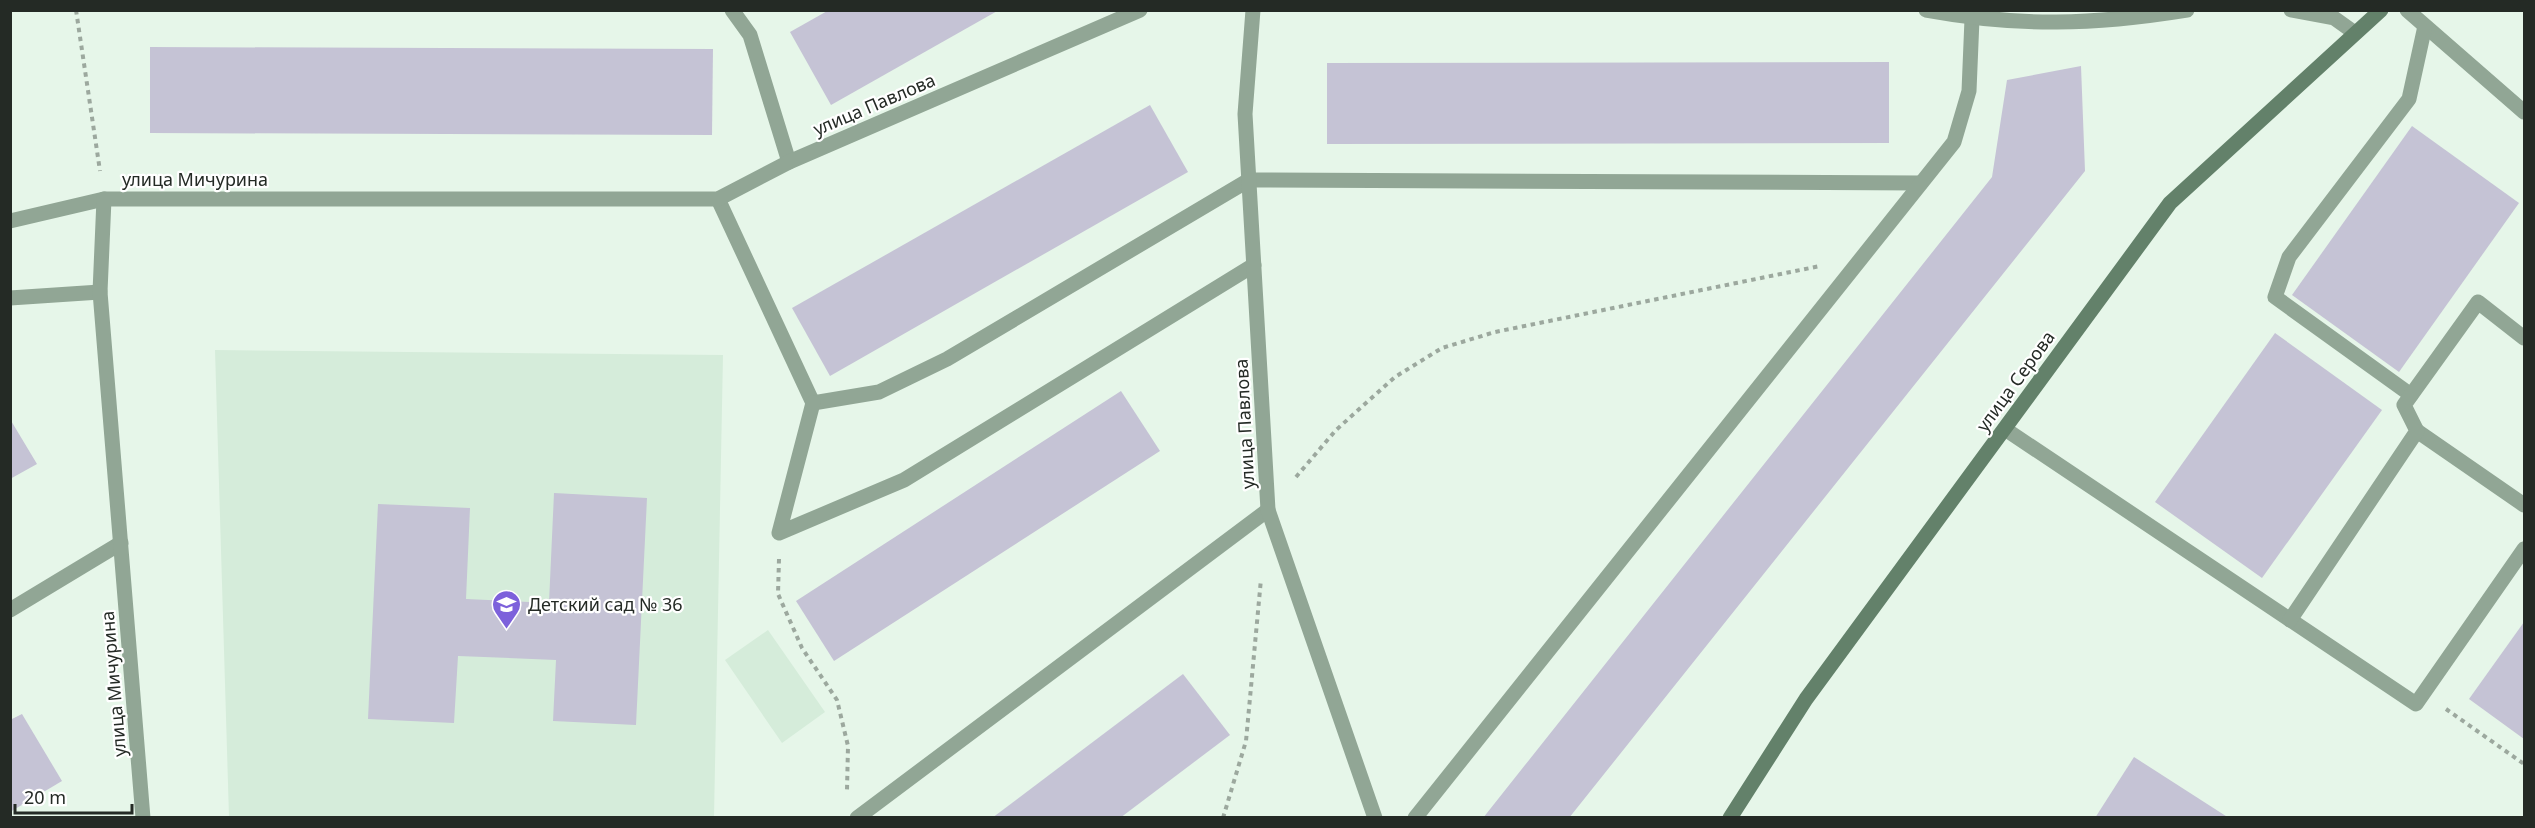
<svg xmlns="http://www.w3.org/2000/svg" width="2535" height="828" viewBox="0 0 2535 828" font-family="'Noto Sans',sans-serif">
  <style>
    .built { fill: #d5ecda }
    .building { fill: #c5c3d5 }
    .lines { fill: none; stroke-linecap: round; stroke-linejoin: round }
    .path { stroke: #9ca89e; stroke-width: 4; stroke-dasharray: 4.5 4.5; stroke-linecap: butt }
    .service { stroke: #91a695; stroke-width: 15 }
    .minor { stroke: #91a695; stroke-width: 15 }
    .secondary { stroke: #63816a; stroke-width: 15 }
    .labels { text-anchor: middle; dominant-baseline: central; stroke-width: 4.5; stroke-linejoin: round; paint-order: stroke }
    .street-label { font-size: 18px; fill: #242a25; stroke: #fff }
    .poi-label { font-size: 18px; fill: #242a25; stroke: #fff; text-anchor: start }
  </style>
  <rect width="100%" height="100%" fill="#e6f6e9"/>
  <g class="built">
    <polygon points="215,350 723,355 714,817 229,817"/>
    <polygon points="768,630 825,712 782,743 725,660"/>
  </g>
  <g class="building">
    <polygon points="829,10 999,10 831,105 790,32"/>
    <polygon points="150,47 713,49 712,135 150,133"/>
    <polygon points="1889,62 1889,143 1327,144 1327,63"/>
    <polygon points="2081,66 2085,171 1569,818 1483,818 1992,177 2007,80"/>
    <polygon points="1150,105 1188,172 830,376 792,308"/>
    <polygon points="2412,126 2519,203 2399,372 2292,295"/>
    <polygon points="2275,333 2382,410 2262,578 2155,502"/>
    <polygon points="1121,391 1160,451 834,661 796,601"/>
    <polygon points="10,419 37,464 10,479"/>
    <polygon points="554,493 647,498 636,725 553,721 556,660 458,656 454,723 368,719 378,504 470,508 466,599 549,603"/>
    <polygon points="2524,622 2524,739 2469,699"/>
    <polygon points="1183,674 1230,735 1120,818 992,818"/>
    <polygon points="22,714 62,781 10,812 10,720"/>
    <polygon points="2134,757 2229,818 2095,818"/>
  </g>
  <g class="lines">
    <g class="path">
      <polyline points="76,10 100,171"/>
      <polyline points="1296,477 1336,430 1395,377 1442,348 1495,332 1820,266"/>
      <polyline points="779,559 778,594 802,648 837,700 848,746 847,790"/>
      <polyline points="2446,709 2524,764"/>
      <polyline points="1223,818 1246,741 1261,579"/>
    </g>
    <g class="service">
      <polyline points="732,10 750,35 789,162"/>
      <polyline points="2407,10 2524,112"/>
      <polyline points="718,199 813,403 879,392 947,359 1249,180 1921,183"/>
      <polyline points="10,221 104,199"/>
      <polyline points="10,298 100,292"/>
      <polyline points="2411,395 2275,297 2289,257 2409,99 2425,26"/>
      <polyline points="813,403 779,533 904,480 1254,265"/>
      <polyline points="2005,429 2416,704 2524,549"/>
      <polyline points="2417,431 2524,505"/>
      <polyline points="10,610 121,543"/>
      <polyline points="2290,620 2417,431 2404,405 2478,302 2524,338"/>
      <polyline points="857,818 1268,510"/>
      <polyline points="1415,818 1954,142 1969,91 1972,19"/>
    </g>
    <g class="minor">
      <polyline points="1253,10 1245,114 1268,510 1375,818"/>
      <path d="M 1926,10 C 2019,27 2094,25 2187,10"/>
      <polyline points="2291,10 2334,18 2355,33"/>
      <polyline points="143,818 100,292 104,199 718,199 789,162 1140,10"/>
    </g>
    <polyline class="secondary" points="1730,818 1806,699 2170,203 2381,10"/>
  </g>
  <defs>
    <symbol id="school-pin" viewBox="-11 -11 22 30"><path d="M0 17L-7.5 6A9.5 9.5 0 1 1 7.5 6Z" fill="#7d61db" stroke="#fff"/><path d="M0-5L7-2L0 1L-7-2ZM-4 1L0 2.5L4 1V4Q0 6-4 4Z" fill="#fff"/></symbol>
  </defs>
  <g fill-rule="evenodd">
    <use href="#school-pin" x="490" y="588" width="33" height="45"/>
  </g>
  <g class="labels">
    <g class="street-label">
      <text transform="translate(874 104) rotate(-23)">улица Павлова</text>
      <text x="195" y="179">улица Мичурина</text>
      <text transform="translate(2015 381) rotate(-54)">улица Серова</text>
      <text transform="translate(1244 424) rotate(-93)">улица Павлова</text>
      <text transform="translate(113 684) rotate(-95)">улица Мичурина</text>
    </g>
    <g class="poi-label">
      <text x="528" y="604">Детский сад № 36</text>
    </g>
  </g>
  <rect width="2535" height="828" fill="none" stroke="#242a25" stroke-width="24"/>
  <path d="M15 804v9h117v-9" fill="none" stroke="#242a25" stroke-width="3"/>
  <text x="24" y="804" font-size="18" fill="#242a25" stroke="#ffffff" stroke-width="4.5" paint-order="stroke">20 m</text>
</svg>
